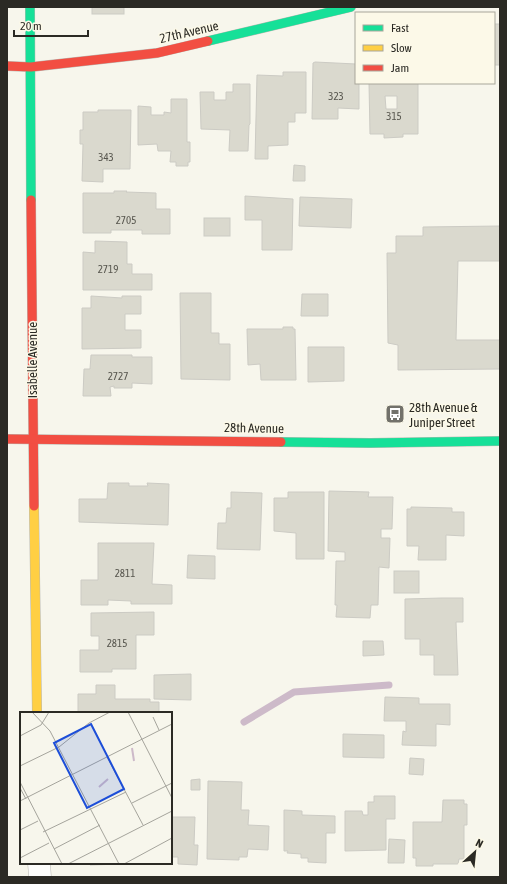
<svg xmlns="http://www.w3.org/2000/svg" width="507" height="884" viewBox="0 0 507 884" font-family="'Asap Condensed',sans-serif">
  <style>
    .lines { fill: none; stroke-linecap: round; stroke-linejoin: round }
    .stream { stroke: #cdbac9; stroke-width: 7 }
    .building { fill: #dad9ce; stroke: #cccbc4; fill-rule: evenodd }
    .street-casing { stroke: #b8b7b0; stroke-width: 23 }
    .fast-casing { stroke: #b8b7b0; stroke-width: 10 }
    .slow-casing { stroke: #b8b7b0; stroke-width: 10 }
    .jam-casing { stroke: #b8b7b0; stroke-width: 10 }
    .street { stroke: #fefefc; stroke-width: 22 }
    .fast { stroke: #16e098; stroke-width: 9 }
    .slow { stroke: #ffcf43; stroke-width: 9 }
    .jam { stroke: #f24e42; stroke-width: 9 }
    .labels { text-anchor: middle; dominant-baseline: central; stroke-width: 3; stroke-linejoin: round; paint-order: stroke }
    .number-label { font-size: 11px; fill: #57564e }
    .street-label { font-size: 13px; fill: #2b2a24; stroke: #fcf9e8 }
    .poi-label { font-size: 13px; fill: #2b2a24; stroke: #fcf9e8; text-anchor: start }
    .inset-river { fill: none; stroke: #cdbac9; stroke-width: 2 }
    .inset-road { fill: none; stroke: #a5a49c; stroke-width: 1 }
    .view { fill: #1d4ed8; fill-opacity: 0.15; stroke: #1d4ed8; stroke-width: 2 }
    .inset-edge { fill: none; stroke: #2b2a24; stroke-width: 2 }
  </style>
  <rect width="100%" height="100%" fill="#f7f6ec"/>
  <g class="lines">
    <polyline class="stream" points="244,722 294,692 389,685"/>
  </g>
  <g class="building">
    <rect x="92" y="7" width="32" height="7"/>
    <rect x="494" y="24" width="6" height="41"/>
    <polygon points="315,62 356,64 356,83 359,83 359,109 338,108 338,119 312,119 313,63"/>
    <polygon points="283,72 306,72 306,113 295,113 295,122 288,122 288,145 268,146 268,159 255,159 257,75 283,76"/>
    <path d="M 369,83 L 418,83 L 418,134 L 403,134 L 403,137 L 384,138 L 384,134 L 370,134 ZM 385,96 L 397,96 L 397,109 L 386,109 Z"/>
    <polygon points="233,84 250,84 250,124 249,125 248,151 229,151 230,130 201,129 200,92 214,92 214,100 226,100 226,92 233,92"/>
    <polygon points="171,99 187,99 187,142 190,142 190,162 188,162 188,166 176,166 176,162 170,162 171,151 158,151 157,144 138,145 138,106 151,107 151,115 164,115 164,112 171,113"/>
    <polygon points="98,110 131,110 130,169 103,169 103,182 82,181 83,144 80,144 80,130 83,130 83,112 98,112"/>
    <polygon points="294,165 305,166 305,181 293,181"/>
    <polygon points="114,191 127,191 126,192 156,193 156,209 170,209 170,234 142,234 142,230 111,230 111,233 83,233 83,193 114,193"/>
    <polygon points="245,196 293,199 292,250 262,250 262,220 245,220"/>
    <polygon points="300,197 352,199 351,228 299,226"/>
    <rect x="204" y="218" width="26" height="18"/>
    <polygon points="500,226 500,261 458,261 456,340 500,340 500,369 398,370 398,345 388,343 387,253 396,253 396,236 423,236 423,227"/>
    <polygon points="95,241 127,242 127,264 132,264 132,274 152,274 152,290 83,290 83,252 95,253"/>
    <polygon points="180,293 211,293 211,333 219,333 219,344 230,344 230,380 181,379"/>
    <polygon points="302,294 328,294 328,316 301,316"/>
    <polygon points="91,296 122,298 122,296 141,296 141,314 125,314 125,330 141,330 141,348 82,349 82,308 91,308"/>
    <polygon points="283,327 293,327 293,329 295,329 296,380 261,380 260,364 248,365 247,329 283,329"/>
    <polygon points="308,347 344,347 344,381 308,382"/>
    <polygon points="91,355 132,355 132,357 152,357 152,384 132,383 132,388 114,388 114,386 110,387 111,396 83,396 84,369 90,369"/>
    <polygon points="108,483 129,483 129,486 148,486 147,483 169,484 168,525 79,522 79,499 107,499"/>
    <polygon points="329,491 369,492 368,497 393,497 392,529 381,529 381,538 390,538 389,568 379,567 378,605 371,605 370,618 336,617 337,605 335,605 336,561 345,561 345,552 328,551"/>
    <polygon points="231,492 262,493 260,550 217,549 218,523 226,523 227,508 231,508"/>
    <polygon points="288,492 324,492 324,559 296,559 296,533 274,531 274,498 288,498"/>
    <polygon points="411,507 452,508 452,512 464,512 464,536 446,535 446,560 418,560 419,546 407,546 407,509 411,509"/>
    <polygon points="98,543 154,543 152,584 172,585 172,604 131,604 131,601 108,600 108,605 81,605 81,580 98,580"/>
    <polygon points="188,555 215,556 215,579 187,578"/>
    <rect x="394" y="571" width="25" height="22"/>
    <polygon points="442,598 463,598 463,622 456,622 458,675 434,675 434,655 420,655 420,639 405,639 405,599"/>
    <polygon points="154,612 154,635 136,635 136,669 112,669 112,672 80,672 80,650 99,650 99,636 91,636 91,613"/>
    <polygon points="363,641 383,641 384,655 363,656"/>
    <polygon points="191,674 191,700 154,699 154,675"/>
    <polygon points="96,685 115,685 115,699 150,699 150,702 159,702 159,713 78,713 78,694 96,694"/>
    <polygon points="385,697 419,698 419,704 450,704 450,725 436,724 436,746 402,745 403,731 406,732 406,721 384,721"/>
    <polygon points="343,734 384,735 384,758 343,757"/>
    <polygon points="410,758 424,759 423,775 409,774"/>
    <polygon points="200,779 200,790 191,790 191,780"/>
    <polygon points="208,781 242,782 241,810 249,810 248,825 269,826 268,850 248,849 247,857 239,857 239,860 207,859"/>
    <polygon points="374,796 395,796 395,819 386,819 386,850 345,851 345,811 362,811 363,815 368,815 368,802 374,802"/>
    <polygon points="443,800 464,800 464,804 467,804 467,825 464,825 464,859 459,859 458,864 433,864 433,866 416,866 416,858 413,858 413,822 442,822"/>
    <polygon points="284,810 302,811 302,815 335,816 335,833 326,833 326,863 308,862 308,858 301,858 301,854 287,853 288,851 284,851"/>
    <polygon points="171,817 195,817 194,845 198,845 197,865 178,864 178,857 171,857"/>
    <polygon points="389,839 405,840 404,863 388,863"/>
    <polygon points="90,863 121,863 121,864 90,865"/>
  </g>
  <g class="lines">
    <defs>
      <polyline id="street" points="39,863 40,877"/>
      <g id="fast">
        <polyline points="30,7 31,200"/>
        <polyline points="208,41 351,7"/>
        <polyline points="281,442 370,443 500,441"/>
      </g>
      <polyline id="slow" points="34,506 37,713"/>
      <g id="jam">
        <polyline points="7,66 31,67 157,53 208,41"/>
        <polyline points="31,200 34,506"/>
        <polyline points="7,439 281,442"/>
      </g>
    </defs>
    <use href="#street" class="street-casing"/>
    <use href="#fast" class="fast-casing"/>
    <use href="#slow" class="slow-casing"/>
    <use href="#jam" class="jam-casing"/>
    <use href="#street" class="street"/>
    <use href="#fast" class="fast"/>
    <use href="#slow" class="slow"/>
    <use href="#jam" class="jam"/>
  </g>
  <defs>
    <symbol id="bus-square" viewBox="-11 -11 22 22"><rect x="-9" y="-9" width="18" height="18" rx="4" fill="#72716a" stroke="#fcf9e8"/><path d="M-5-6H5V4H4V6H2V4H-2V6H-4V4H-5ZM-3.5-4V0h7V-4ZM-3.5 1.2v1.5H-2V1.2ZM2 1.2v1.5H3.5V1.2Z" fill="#fff"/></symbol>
  </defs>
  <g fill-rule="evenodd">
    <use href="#bus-square" x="384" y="403" width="22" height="22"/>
  </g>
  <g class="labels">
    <g class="number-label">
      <text x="336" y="96">323</text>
      <text x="394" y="116">315</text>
      <text x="106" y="157">343</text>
      <text x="126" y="220">2705</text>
      <text x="108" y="269">2719</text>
      <text x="118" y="376">2727</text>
      <text x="125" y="573">2811</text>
      <text x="117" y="643">2815</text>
    </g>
    <g class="street-label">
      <text transform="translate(189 32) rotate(-13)">27th Avenue</text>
      <text transform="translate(32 360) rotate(-90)">Isabelle Avenue</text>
      <text transform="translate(254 428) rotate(1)">28th Avenue</text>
    </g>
    <g class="poi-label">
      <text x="409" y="407">28th Avenue &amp;<tspan x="409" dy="15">Juniper Street</tspan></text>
    </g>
  </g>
  <g transform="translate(20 712)">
    <rect width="152" height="152" fill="#f7f6ec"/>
    <path class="inset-river" d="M 112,36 L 114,49M 79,75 L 88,67"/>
    <path class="inset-road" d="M 12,0 L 30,19 L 99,152M 108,0 L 152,86M 133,5 L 139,18M 0,24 L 21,13 L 29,0M 87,45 L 123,113M 0,54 L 39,35 L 69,11 L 90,0M 0,70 L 42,152M 0,76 L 6,87M 0,89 L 152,12M 112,91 L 152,71M 0,118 L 18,109M 23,120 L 106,80M 34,137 L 80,113M 0,146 L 29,131M 48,152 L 152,99M 104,152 L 152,126"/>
    <path class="view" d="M 71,12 L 104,77 L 67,96 L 34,31 Z"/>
    <rect width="152" height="152" class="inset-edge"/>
  </g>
  <rect width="507" height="884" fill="none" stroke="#2b2a24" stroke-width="16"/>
  <rect x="355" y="12" width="140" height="72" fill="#fcf9e8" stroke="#a8a69a"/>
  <rect x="363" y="25" width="20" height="6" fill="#16e098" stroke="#a8a69a"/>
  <text x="391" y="32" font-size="12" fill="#2b2a24">Fast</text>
  <rect x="363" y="45" width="20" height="6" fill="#ffcf43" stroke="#a8a69a"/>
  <text x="391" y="52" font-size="12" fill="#2b2a24">Slow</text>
  <rect x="363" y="65" width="20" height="6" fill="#f24e42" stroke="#a8a69a"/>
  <text x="391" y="72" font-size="12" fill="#2b2a24">Jam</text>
  <g transform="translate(475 852) rotate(27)" stroke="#fcf9e8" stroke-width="3" paint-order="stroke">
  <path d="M0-3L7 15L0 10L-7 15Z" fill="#2b2a24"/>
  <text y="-6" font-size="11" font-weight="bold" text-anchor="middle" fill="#2b2a24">N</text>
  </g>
  <path d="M14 30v6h74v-6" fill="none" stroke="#2b2a24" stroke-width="2"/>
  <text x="20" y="30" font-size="12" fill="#2b2a24" stroke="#fcf9e8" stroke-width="3" paint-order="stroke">20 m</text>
</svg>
